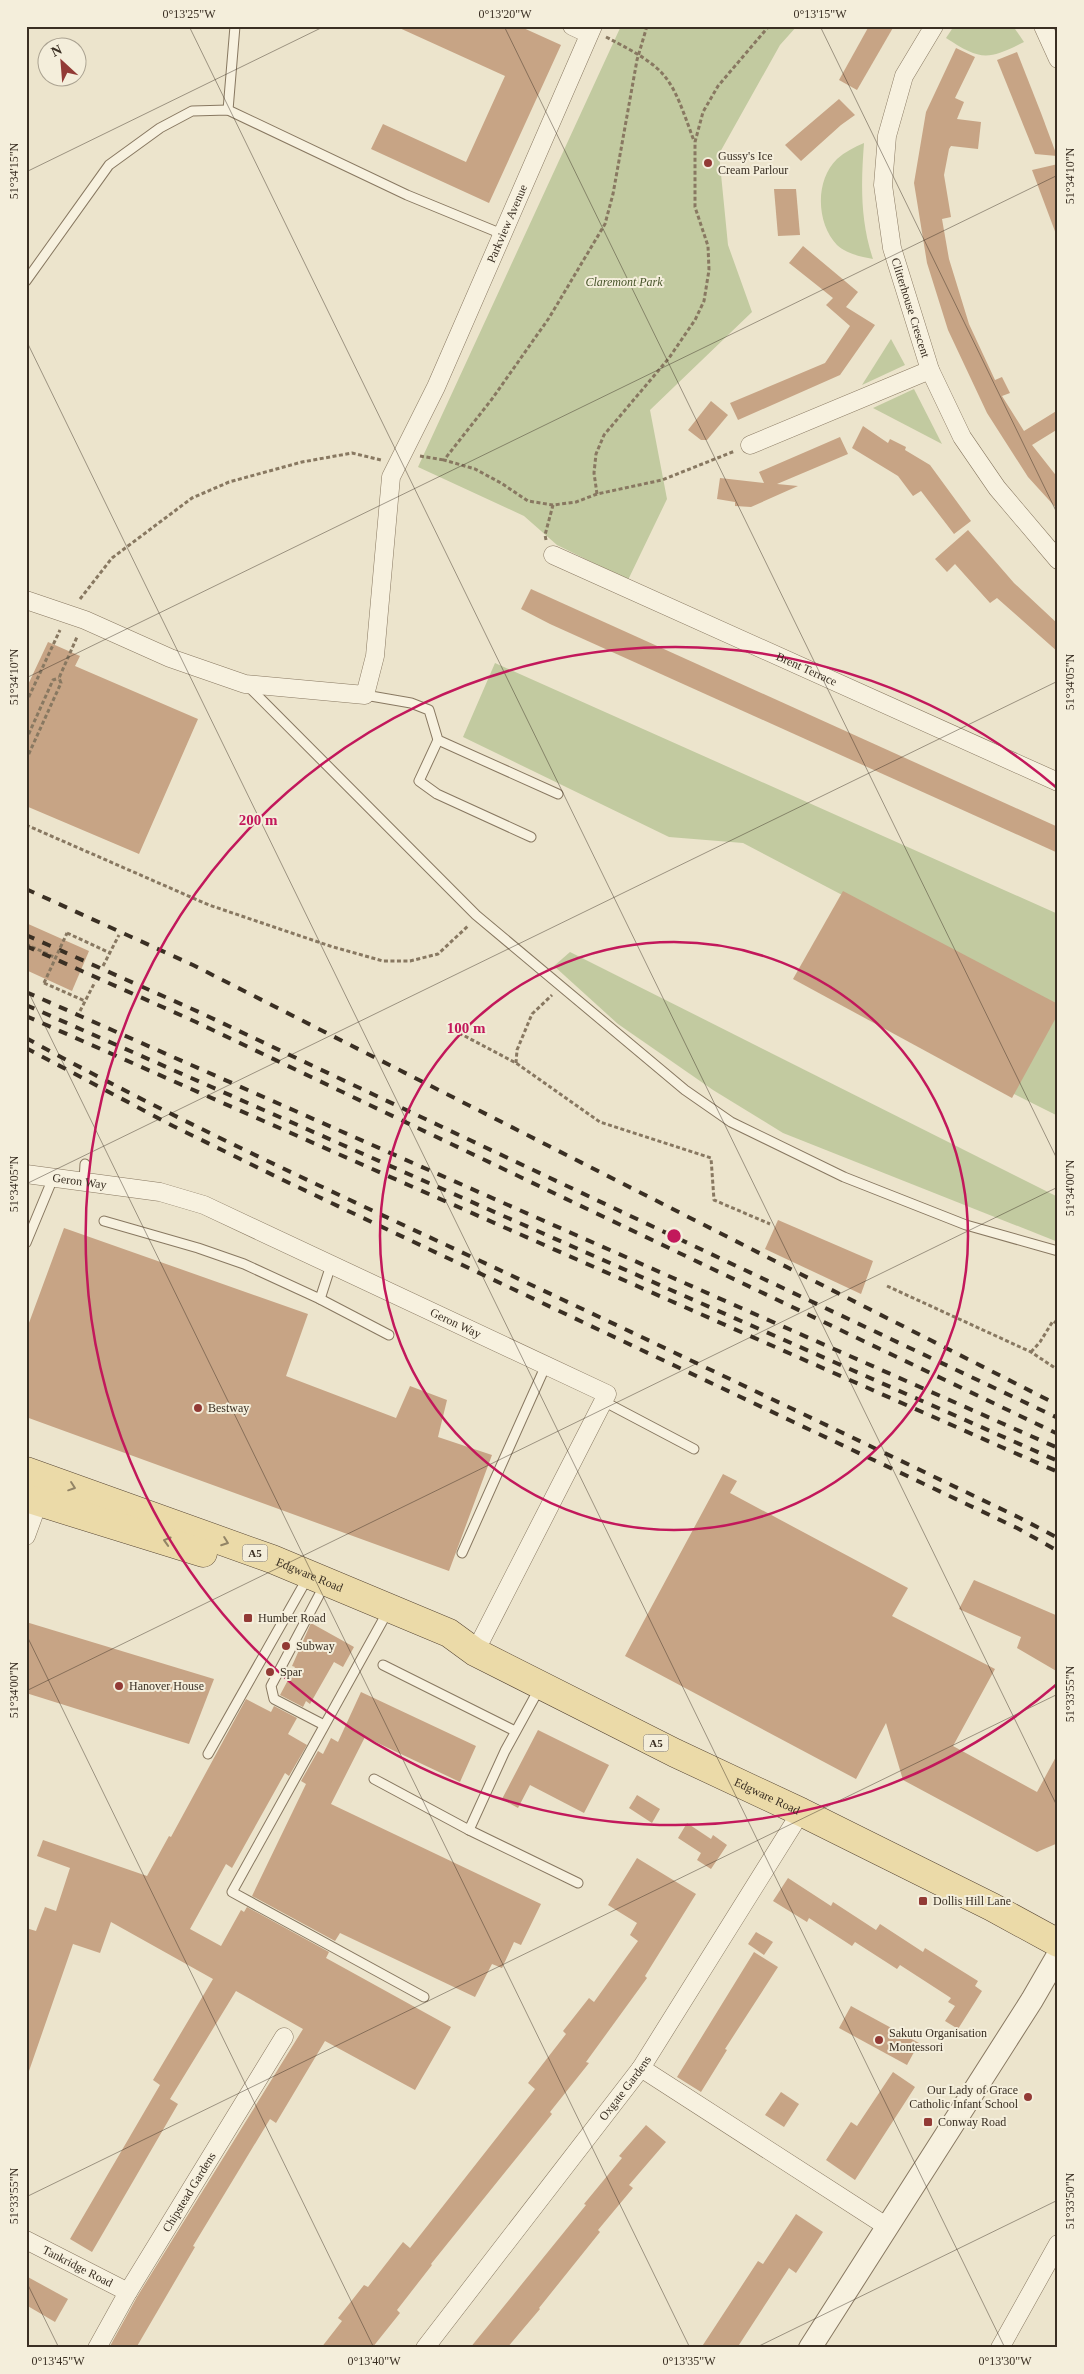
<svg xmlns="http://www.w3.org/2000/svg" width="1084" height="2374" viewBox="0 0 1084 2374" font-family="'Times New Roman',serif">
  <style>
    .green { fill: #c2caa0 }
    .building { fill: #c7a485 }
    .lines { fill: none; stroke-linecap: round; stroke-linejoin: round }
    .service-casing { stroke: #887861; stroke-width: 11 }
    .minor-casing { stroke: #887861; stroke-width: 19 }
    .tertiary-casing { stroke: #887861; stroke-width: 24 }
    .primary-casing { stroke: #574634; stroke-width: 29 }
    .path { stroke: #887861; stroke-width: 3; stroke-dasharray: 4 2.5; stroke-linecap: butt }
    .service { stroke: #f7f1df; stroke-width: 9 }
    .minor { stroke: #f7f1df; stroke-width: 18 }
    .tertiary { stroke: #f7f1df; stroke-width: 22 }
    .primary { stroke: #ebdaa8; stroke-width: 28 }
    .rail { stroke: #3a2f23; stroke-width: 4; stroke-dasharray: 9 9; stroke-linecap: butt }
    .path-bridge { stroke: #887861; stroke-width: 3; stroke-dasharray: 4 2.5; stroke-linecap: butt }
    .oneway { stroke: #928466 }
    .ticks { fill: none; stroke: #3a2f23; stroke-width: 1; stroke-opacity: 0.45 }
    .ring { fill: none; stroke: #c2185b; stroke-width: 2.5 }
    .poi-dot { fill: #923a35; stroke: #f4eedb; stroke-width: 2 }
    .labels { text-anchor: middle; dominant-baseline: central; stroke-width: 4; stroke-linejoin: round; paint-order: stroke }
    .shield { fill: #f4eedb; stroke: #72685a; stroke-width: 1 }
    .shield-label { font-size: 11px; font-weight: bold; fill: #3a2f23 }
    .poi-label { font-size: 12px; fill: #3a2f23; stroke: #f4eedb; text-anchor: start }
    .street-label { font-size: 12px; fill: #3a2f23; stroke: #f4eedb }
    .park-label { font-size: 12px; font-style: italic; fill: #48552b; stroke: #f4eedb }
    .centre { fill: #c2185b; stroke: #f4eedb; stroke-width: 2.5 }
    .ring-label { font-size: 15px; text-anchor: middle; font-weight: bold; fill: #c2185b; stroke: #f4eedb; stroke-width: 4; stroke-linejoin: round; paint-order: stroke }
    .neatline { fill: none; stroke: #3a2f23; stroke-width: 2 }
    .ticks-label { font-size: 12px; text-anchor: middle; fill: #3a2f23 }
  </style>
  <rect width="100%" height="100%" fill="#ece4cc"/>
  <g class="green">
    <polygon points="621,26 797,26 780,45 719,154 728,245 752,312 650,410 667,499 628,580 557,545 524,516 418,467"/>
    <path d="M 954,26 L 1013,26 L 1024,42 C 987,61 980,60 946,38 Z"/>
    <path d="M 864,143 C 861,183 860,220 873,259 C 861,257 845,253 837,245 C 816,223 815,180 837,159 C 845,152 854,147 864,143 Z"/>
    <polygon points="891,339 905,365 862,385"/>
    <polygon points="914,389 942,444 873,408"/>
    <polygon points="495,663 1058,914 1058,1008 743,843 669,837 463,737"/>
    <polygon points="570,952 1058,1197 1058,1242 783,1133 713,1090 618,1024 554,966"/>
    <polygon points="1058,1008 1058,1116 1008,1091"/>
  </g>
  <g class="building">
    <polygon points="395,26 519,26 561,45 489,203 371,149 383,124 466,162 505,76"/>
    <polygon points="869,26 894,26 857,90 839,80"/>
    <polygon points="956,48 975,57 955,98 964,102 957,119 981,122 978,149 951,146 949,149 944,175 951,217 942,219 949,259 969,324 995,380 1002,377 1010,393 1002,396 1024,431 1058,410 1058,429 1032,445 1058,478 1058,510 1028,477 987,413 948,330 927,263 914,183 926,112"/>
    <polygon points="1017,52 1041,113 1057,156 1035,154 997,60"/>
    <polygon points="839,99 855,115 841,125 801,161 785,145"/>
    <polygon points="1058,164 1058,234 1056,234 1032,170"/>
    <polygon points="774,189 796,189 800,235 778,236"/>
    <polygon points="803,246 858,292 846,307 875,325 840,375 738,420 730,403 825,363 850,326 826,305 833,298 789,263"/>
    <polygon points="711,401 728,415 707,440 701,440 688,430"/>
    <polygon points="863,426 888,443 890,439 906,447 905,450 930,465 971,521 954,534 921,491 913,496 898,476 852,448"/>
    <polygon points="840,437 848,454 777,484 798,486 751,507 735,506 735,502 717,499 720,478 764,483 759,472"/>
    <polygon points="968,530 1014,583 1058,624 1058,652 997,598 990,603 955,564 947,572 935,559"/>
    <polygon points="531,589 1058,827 1058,853 550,624 521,609"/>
    <polygon points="48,642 80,656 75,666 198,719 139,854 26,806 26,689"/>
    <polygon points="843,891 1058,1004 1058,1014 1012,1098 793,979"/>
    <polygon points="26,923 89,951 72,991 26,970"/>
    <polygon points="778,1220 873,1261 861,1294 765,1249"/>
    <polygon points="64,1228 308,1314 286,1376 396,1418 410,1386 447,1400 438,1437 492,1455 449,1571 26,1417 26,1331"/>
    <polygon points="723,1474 737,1481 730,1493 908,1588 892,1616 995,1669 953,1746 1037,1792 1058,1753 1058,1843 1037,1852 903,1780 886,1723 856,1779 625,1656"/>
    <polygon points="974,1580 1058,1616 1058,1672 1017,1648 1021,1637 959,1609"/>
    <polygon points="26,1622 214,1679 189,1744 26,1693"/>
    <polygon points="311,1623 354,1647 343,1667 334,1662 310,1704 306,1701 303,1707 280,1695 295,1667 292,1666"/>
    <polygon points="361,1692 476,1746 460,1782 365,1737 331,1804 541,1904 521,1945 514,1942 502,1968 492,1964 475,1997 340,1933 335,1941 252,1896 306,1784 301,1781 318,1751 323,1754 331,1738 338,1742"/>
    <polygon points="246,1699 271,1712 274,1706 297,1718 288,1734 307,1745 289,1776 285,1773 232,1868 226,1864 190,1929 221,1946 241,1910 244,1912 247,1907 329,1952 326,1958 451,2027 415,2090 325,2041 276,2123 270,2119 193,2246 195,2247 136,2348 109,2348 137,2297 303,2029 236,1991 170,2099 178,2104 92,2252 70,2239 160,2085 153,2080 213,1979 111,1922 100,1953 73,1944 29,2071 26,2070 26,1928 36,1931 45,1907 56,1911 70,1868 37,1856 43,1840 147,1876 169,1836 171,1837"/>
    <polygon points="538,1730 609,1765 584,1813 530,1785 518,1808 502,1799"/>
    <polygon points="637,1795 660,1809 652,1823 629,1808"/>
    <polygon points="687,1823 711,1839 713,1835 727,1845 711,1869 697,1860 701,1853 678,1838"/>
    <polygon points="637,1858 696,1894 645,1976 647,1978 586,2062 589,2063 550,2112 552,2114 431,2264 432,2265 397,2310 400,2313 372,2348 321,2348 342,2321 338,2318 364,2285 368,2287 403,2242 410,2248 535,2089 528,2083 566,2034 563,2031 589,1998 594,2002 638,1941 630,1935 637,1923 608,1905"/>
    <polygon points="788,1878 831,1906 833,1902 876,1930 880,1924 923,1952 925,1948 978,1981 975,1986 982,1991 958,2029 945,2021 955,2006 948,2002 951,1998 900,1965 897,1969 855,1942 852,1946 809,1918 807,1922 773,1901"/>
    <polygon points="756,1932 773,1942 764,1955 748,1944"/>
    <polygon points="754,1952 778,1967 725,2049 727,2050 701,2092 677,2077"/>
    <polygon points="851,2006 919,2043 907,2065 839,2028"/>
    <polygon points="893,2072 915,2087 855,2180 826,2160 851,2122 857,2126"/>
    <polygon points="781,2092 799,2104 784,2127 765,2115"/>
    <polygon points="646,2125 666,2142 629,2185 633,2188 598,2230 600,2232 539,2308 540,2309 507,2348 470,2348 586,2205 584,2204 622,2158 619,2156"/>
    <polygon points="796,2214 823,2232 796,2273 789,2268 737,2348 701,2348 758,2261 763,2264"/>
    <polygon points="26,2276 68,2299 55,2322 26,2305"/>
  </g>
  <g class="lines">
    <defs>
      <g id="service">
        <polyline points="228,110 235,26"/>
        <polyline points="26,281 109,165 160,128 192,111 228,110 407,195 502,234"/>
        <polyline points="247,685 476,915 685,1090 731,1122 844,1177 966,1225 1058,1251"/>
        <polyline points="365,695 411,703 429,710 438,740 558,794"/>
        <polyline points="438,740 419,781 437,794 531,837"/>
        <polyline points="84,1181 85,1164"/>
        <polyline points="104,1221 198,1248 244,1264 320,1299 331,1265"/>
        <polyline points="26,1243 53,1178"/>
        <polyline points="320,1299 389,1335"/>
        <polyline points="603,1401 694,1449"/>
        <polyline points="462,1553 546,1365"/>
        <polyline points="388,1611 232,1892 424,1997"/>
        <polyline points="383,1665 515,1731"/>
        <polyline points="324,1725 274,1699 271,1686 325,1584"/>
        <polyline points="208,1754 308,1577"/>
        <polyline points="374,1779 469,1830 578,1883"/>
        <polyline points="469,1830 505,1751 539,1689"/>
      </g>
      <g id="minor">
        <polyline points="572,26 589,34"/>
        <path id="s1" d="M 934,26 L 904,76 L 887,136 L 883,185 L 892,248 L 930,370 L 962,437 L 997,488 L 1058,560"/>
        <polyline points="1043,26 1058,59"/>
        <polyline points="750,445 930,370"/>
        <path id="s2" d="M 553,555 L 1058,782"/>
        <path id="s3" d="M 26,600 L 85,620 L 170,658 L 245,684 L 365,695 L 375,656 L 391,477 L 436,387 L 593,26"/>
        <path id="s4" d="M 26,1174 L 160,1192 L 204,1205 L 607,1394 L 475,1652"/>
        <polyline points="26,1536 38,1503"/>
        <polyline points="641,2068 886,2226"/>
        <path id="s5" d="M 26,2240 L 128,2292"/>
        <path id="s6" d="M 97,2348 L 128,2292 L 284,2037"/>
        <path id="s7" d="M 425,2348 L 641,2068 L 801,1812"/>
        <polyline points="1000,2348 1058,2244"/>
      </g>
      <polyline id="tertiary" points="810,2348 1032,2000 1058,1955"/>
      <g id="primary">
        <path id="s8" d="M 26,1471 L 272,1559 L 449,1633 L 475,1652 L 675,1753 L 801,1812 L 992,1907 L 1058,1943"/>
        <polyline points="26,1498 203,1553"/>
      </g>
    </defs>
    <use href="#service" class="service-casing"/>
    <use href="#minor" class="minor-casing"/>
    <use href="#tertiary" class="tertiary-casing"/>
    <use href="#primary" class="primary-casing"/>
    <g class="path">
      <polyline points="647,26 637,60 613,194 605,224 549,318 492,399 444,460 475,469 501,483 528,501 553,505 576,502 597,494 662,480 735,451"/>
      <path d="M 606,37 C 670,70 670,75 694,141"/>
      <polyline points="420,456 444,460"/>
      <polyline points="597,494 594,473 596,454 604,435 669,358 695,320 704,301 709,270 708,246 695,207 695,142 703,112 718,86 769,26"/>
      <polyline points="546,540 545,535 553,505"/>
      <polyline points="80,599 112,558 192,498 229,482 302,462 352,453 381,460"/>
      <polyline points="26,703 60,630"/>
      <polyline points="26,740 53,680 59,678"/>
      <polyline points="26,760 61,683 59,678 77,637"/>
      <polyline points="26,825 209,905 330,946 383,961 410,961 438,954 469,925"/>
      <polyline points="67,933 110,953"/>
      <polyline points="26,944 56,958"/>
      <polyline points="103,966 119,935"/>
      <polyline points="44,983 85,1001"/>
      <polyline points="80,1011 95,982"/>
      <polyline points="459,1033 516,1063 600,1122 711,1158 714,1200 770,1224"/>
      <polyline points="516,1063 517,1050 532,1014 552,995"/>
      <polyline points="887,1286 1031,1352 1058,1370"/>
      <polyline points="1031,1352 1040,1342 1053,1321 1058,1324"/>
    </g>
    <use href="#service" class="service"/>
    <use href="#minor" class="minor"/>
    <use href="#tertiary" class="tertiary"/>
    <use href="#primary" class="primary"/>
    <g class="rail">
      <polyline points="26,889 193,965 1058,1405"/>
      <polyline points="26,935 201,1013 1058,1418"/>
      <polyline points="26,946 196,1022 1058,1434"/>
      <polyline points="26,992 1058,1448"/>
      <polyline points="26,1005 1058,1461"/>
      <polyline points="26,1016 1058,1472"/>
      <path d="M 26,1038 C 177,1121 333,1192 489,1265 C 666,1348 843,1433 1020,1518 L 1058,1538"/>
      <polyline points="26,1048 173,1126 283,1180 1017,1528 1058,1551"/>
    </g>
    <polyline class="path-bridge" points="44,983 67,933"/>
  </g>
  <defs><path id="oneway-chevron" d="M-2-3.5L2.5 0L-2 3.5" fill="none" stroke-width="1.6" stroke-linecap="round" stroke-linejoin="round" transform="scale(1.25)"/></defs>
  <g class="oneway">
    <use href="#oneway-chevron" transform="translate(72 1487) rotate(19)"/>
    <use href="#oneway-chevron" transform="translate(167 1541) rotate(-163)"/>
    <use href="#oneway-chevron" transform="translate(225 1542) rotate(20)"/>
  </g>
  <path class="ticks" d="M 189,26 L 1058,1808M 504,26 L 1058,1161M 820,26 L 1058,515M 26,172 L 325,26M 26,340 L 1005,2348M 26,678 L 1058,175M 26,987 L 690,2348M 26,1184 L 1058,681M 26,1634 L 374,2348M 26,1691 L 1058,1187M 26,2197 L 1058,1694M 26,2281 L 59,2348M 755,2348 L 1058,2200"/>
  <g class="ring">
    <circle cx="674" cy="1236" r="294"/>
    <path d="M1057 1684A589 589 0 1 1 1057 788"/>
  </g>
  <g class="poi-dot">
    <circle cx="708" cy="163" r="5"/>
    <circle cx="198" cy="1408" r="5"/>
    <rect x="243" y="1613" width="10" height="10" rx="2.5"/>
    <circle cx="286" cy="1646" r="5"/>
    <circle cx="270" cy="1672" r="5"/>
    <circle cx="119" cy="1686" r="5"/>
    <rect x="918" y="1896" width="10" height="10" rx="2.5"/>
    <circle cx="879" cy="2040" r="5"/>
    <circle cx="1028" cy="2097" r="5"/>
    <rect x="923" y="2117" width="10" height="10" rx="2.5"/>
  </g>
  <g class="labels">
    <g class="shield">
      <rect x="242.5" y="1544.5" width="25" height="17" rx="4"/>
      <rect x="643.5" y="1734.5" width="25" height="17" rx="4"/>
    </g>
    <g class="shield-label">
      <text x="255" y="1553">A5</text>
      <text x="656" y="1743">A5</text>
    </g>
    <g class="poi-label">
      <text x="718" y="156">Gussy's Ice<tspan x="718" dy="14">Cream Parlour</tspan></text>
      <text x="208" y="1408">Bestway</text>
      <text x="258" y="1618">Humber Road</text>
      <text x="296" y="1646">Subway</text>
      <text x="280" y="1672">Spar</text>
      <text x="129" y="1686">Hanover House</text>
      <text x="933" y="1901">Dollis Hill Lane</text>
      <text x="889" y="2033">Sakutu Organisation<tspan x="889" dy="14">Montessori</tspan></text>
      <text x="1018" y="2090" text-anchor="end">Our Lady of Grace<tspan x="1018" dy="14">Catholic Infant School</tspan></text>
      <text x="938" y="2122">Conway Road</text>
    </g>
    <g class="street-label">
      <text stroke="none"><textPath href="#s3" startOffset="854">Parkview Avenue</textPath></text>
      <text stroke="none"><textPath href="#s1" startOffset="296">Clitterhouse Crescent</textPath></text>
      <text stroke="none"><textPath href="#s2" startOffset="278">Brent Terrace</textPath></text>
      <text stroke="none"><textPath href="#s4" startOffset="54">Geron Way</textPath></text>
      <text stroke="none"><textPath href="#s4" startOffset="459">Geron Way</textPath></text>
      <text stroke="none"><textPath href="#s8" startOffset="302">Edgware Road</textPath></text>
      <text stroke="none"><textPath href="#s8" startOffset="811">Edgware Road</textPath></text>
      <text stroke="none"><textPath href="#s7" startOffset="328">Oxgate Gardens</textPath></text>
      <text stroke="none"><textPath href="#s6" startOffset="181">Chipstead Gardens</textPath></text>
      <text stroke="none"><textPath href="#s5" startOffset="58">Tankridge Road</textPath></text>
    </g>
    <g class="park-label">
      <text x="624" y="282">Claremont Park</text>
    </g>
  </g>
  <circle cx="674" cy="1236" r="8" class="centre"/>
  <g class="ring-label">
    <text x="258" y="825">200 m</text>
    <text x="466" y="1033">100 m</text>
  </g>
  <rect width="1084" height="2374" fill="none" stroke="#f4eedb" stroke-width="55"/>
  <g transform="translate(62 62) rotate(334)"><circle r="24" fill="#f4eedb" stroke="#aaa291"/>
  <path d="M0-4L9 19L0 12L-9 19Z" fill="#923a35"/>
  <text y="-8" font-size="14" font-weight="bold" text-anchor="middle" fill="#3a2f23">N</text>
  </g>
  <rect x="28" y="28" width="1028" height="2318" class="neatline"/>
  <g class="ticks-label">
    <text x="189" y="18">0°13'25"W</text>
    <text x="505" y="18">0°13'20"W</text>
    <text x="820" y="18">0°13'15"W</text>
    <text transform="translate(14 171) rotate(-90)" y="4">51°34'15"N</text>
    <text transform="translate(1070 176) rotate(-90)" y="4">51°34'10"N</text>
    <text transform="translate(14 677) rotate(-90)" y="4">51°34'10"N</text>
    <text transform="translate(1070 682) rotate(-90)" y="4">51°34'05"N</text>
    <text transform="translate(14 1184) rotate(-90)" y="4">51°34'05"N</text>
    <text transform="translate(1070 1188) rotate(-90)" y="4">51°34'00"N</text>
    <text transform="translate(14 1690) rotate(-90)" y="4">51°34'00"N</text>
    <text transform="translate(1070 1694) rotate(-90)" y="4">51°33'55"N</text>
    <text transform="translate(14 2196) rotate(-90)" y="4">51°33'55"N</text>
    <text transform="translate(1070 2201) rotate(-90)" y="4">51°33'50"N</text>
    <text x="58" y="2365">0°13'45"W</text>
    <text x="374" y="2365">0°13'40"W</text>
    <text x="689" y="2365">0°13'35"W</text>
    <text x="1005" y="2365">0°13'30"W</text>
  </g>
</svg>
